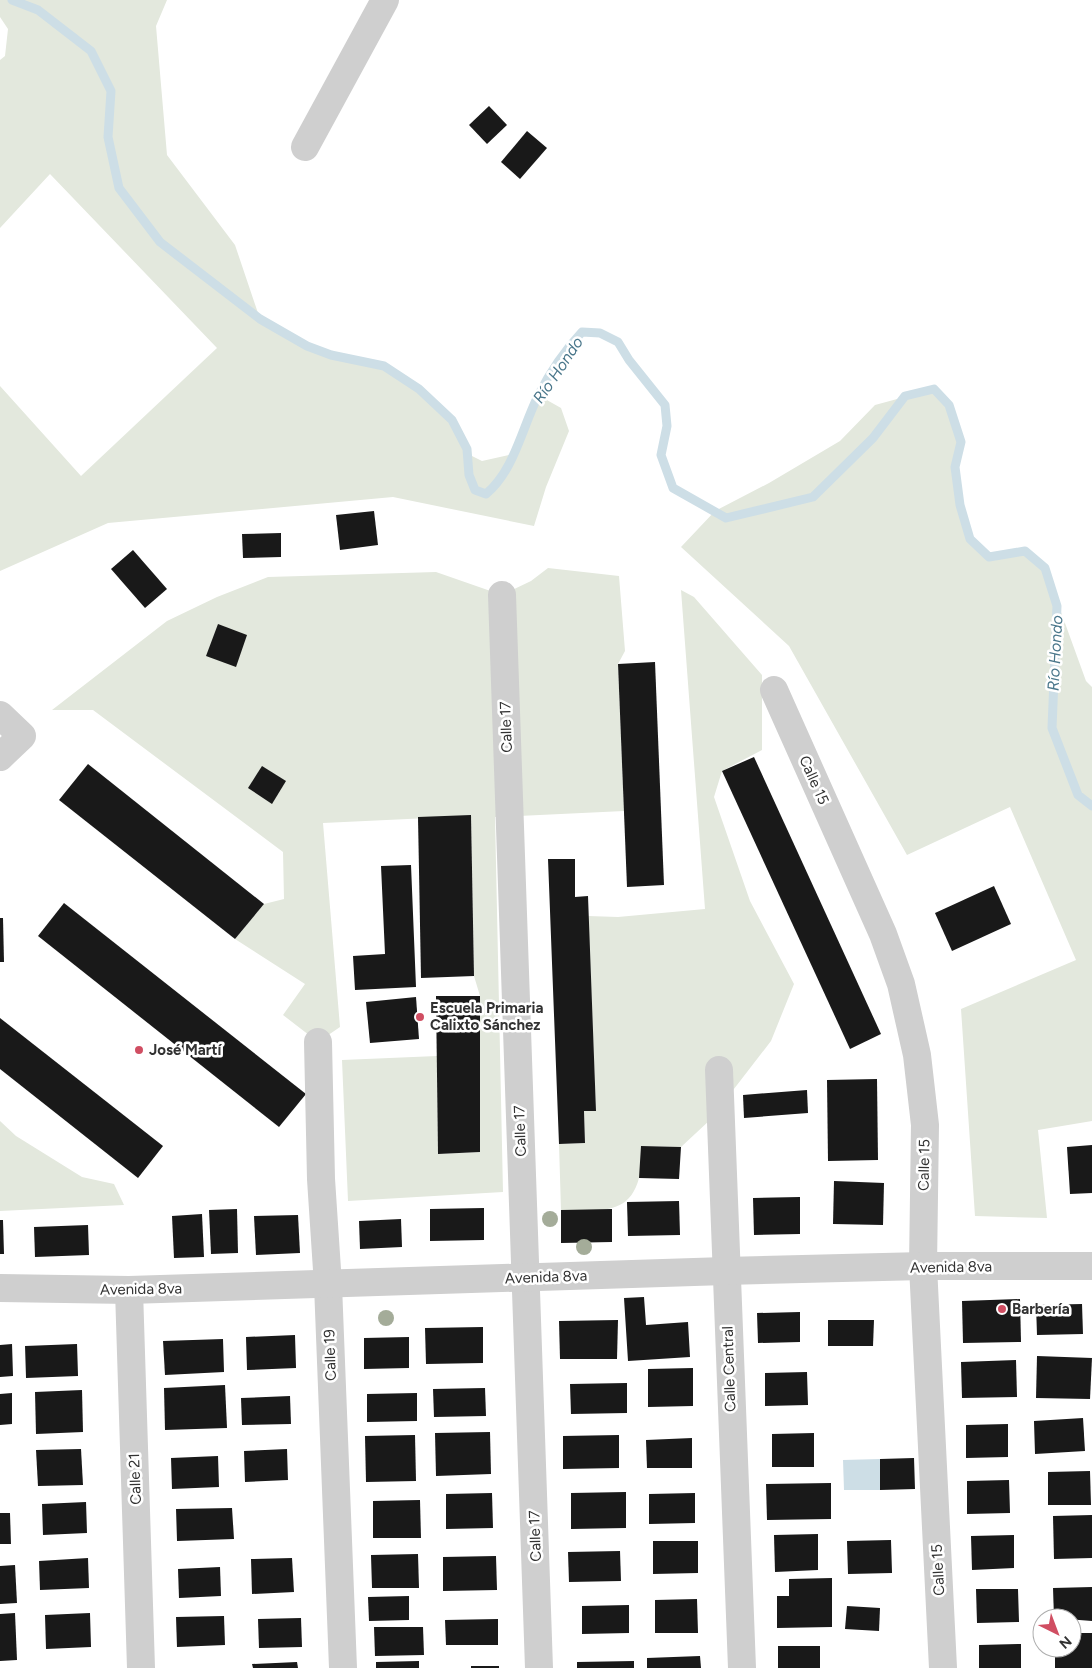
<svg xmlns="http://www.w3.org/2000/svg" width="1092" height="1668" viewBox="0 0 1092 1668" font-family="Figtree,sans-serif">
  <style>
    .green { fill: #e3e8dd }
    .water { fill: #cddee6 }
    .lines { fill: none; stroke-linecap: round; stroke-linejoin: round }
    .stream { stroke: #cddee6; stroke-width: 9 }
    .building { fill: #191919 }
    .minor { stroke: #cfcfcf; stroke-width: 28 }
    .tree { fill: #a4ac99 }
    .poi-dot { fill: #d04e62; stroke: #fff; stroke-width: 2 }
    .labels { text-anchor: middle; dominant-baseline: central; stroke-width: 5; stroke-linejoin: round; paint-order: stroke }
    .street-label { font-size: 15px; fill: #323232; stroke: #fff }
    .poi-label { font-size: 15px; font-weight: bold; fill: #323232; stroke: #fff; text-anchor: start }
    .water-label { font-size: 16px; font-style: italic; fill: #4a778b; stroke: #fff }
  </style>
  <rect width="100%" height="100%" fill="#fff"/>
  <g class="green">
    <polygon points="0,0 167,0 156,26 167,155 235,245 260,319 307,346 331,355 384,366 419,389 452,420 470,455 482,461 513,454 538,395 561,408 569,431 546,487 534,526 393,497 108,523 0,571 0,386 81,476 217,348 50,174 0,228 0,60 5,56 8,29 0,17"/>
    <polygon points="934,389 949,405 961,442 955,467 960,505 970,538 989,557 1025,551 1045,568 1086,681 1092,687 1092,1121 1038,1130 1047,1218 975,1216 961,1009 1076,960 1010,807 907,855 789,646 681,547 715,511 769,483 840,441 875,405"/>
    <polygon points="548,568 619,576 625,651 618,664 624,811 495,817 503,1192 348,1201 342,1060 437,1056 438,1154 480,1152 480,996 474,976 471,816 323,823 340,1027 318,1042 283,1015 305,984 235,939 264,904 284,899 283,852 93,710 52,710 167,621 217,597 268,577 436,572 502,595 531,581"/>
    <path d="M 681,590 L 694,597 L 762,675 L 762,750 L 722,771 L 714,797 L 750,901 L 794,984 L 771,1041 L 710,1120 L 681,1147 L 641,1146 C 640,1156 642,1168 639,1178 C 629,1218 593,1210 561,1210 L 559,1144 L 585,1143 L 584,1111 L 596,1110 L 588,916 L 618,917 L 705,909 Z"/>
    <polygon points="0,1121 16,1136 82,1177 114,1184 124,1205 0,1211"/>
  </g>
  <polygon class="water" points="880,1459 880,1490 844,1490 843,1460"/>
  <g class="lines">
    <path class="stream" d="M 12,0 L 38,10 L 91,51 L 111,91 L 108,137 L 119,188 L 160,242 L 260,319 L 307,346 L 331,355 L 384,366 L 419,389 L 452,420 L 467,449 L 469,475 L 475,490 L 486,494 C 514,471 522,428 538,396 C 549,374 565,350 582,332 L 600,333 L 618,342 L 629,360 L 665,405 L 667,426 L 661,455 L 673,488 L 726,518 L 813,497 L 873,438 L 905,396 L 934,389 L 949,405 L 961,442 L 955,467 L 960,505 L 970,539 L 989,557 L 1025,551 L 1045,568 L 1057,606 L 1052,728 L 1078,795 L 1092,806"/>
  </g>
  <g class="building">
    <polygon points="489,106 507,125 487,144 469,125"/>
    <polygon points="527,131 547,148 520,179 501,162"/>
    <polygon points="374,511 378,545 340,550 336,515"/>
    <polygon points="281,533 281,557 243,558 242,534"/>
    <polygon points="133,550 167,589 145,608 111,569"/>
    <polygon points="218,624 247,635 236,667 206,656"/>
    <polygon points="655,662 664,885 627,887 618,664"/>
    <polygon points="754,757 881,1034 850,1049 722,771"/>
    <polygon points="88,764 264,904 235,939 59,800"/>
    <polygon points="262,766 286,781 272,804 248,788"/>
    <polygon points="471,815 474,976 421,978 418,817"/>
    <polygon points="548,859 575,859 575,897 588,896 596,1111 584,1111 585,1143 559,1144"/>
    <polygon points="411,865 416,987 355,990 353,956 385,954 381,866"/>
    <polygon points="994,886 1011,924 952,951 935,913"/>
    <polygon points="64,903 306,1094 279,1127 38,936"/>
    <polygon points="0,918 3,918 4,962 0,962"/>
    <polygon points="436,996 480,996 480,1152 438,1154"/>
    <polygon points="416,997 419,1039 370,1043 366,1002"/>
    <polygon points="0,1018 163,1146 138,1178 0,1069"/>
    <polygon points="877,1079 878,1160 828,1161 827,1080"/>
    <polygon points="807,1090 808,1113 744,1118 743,1095"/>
    <polygon points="1092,1145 1092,1193 1070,1194 1067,1147"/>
    <polygon points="641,1146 681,1147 679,1179 639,1178"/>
    <polygon points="834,1181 884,1183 883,1225 833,1224"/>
    <polygon points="800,1197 800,1234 754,1235 753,1198"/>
    <polygon points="679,1201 680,1235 628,1236 627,1202"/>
    <polygon points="484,1208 484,1240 430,1241 430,1209"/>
    <polygon points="237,1209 238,1253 211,1254 209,1210"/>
    <polygon points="612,1209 612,1242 561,1243 561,1210"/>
    <polygon points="202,1214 204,1257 174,1258 172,1216"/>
    <polygon points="298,1215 300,1253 256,1255 254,1216"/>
    <polygon points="401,1219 402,1247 360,1249 359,1221"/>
    <polygon points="0,1220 3,1220 4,1254 0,1254"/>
    <polygon points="88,1225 89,1255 35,1257 34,1227"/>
    <polygon points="644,1297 646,1325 688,1322 690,1357 628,1361 624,1298"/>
    <polygon points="1020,1299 1021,1342 963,1343 962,1301"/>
    <polygon points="1082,1304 1083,1334 1037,1335 1036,1305"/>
    <polygon points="800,1312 800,1342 758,1343 757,1313"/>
    <polygon points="618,1320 617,1359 560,1359 559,1321"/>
    <polygon points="828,1320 874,1320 873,1346 828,1346"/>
    <polygon points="483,1327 483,1363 426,1364 425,1328"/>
    <polygon points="295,1335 296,1368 247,1370 246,1337"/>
    <polygon points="409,1337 409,1368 364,1369 364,1338"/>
    <polygon points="223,1339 224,1372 165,1375 163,1341"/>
    <polygon points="12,1344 13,1376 0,1377 0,1345"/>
    <polygon points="77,1344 78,1376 26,1378 25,1346"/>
    <polygon points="1037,1356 1092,1358 1090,1399 1036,1398"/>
    <polygon points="1016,1360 1017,1397 962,1398 961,1362"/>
    <polygon points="693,1368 693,1406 648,1407 648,1369"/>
    <polygon points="807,1372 808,1405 765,1406 765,1373"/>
    <polygon points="627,1383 627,1413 571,1414 570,1384"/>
    <polygon points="225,1385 227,1428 165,1430 164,1388"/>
    <polygon points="485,1388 486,1416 434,1417 433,1389"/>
    <polygon points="82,1390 83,1432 36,1434 35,1392"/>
    <polygon points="12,1393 12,1424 0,1425 0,1394"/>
    <polygon points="417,1393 417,1421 367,1422 367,1394"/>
    <polygon points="290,1396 291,1424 242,1425 241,1398"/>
    <polygon points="1083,1418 1085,1451 1035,1454 1034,1421"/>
    <polygon points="1008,1424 1008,1457 966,1458 966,1425"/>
    <polygon points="490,1432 491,1474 436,1476 435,1433"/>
    <polygon points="814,1433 814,1467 772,1467 772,1434"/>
    <polygon points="415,1435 416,1481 366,1482 365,1436"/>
    <polygon points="619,1435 619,1468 563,1469 563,1436"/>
    <polygon points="692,1438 692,1468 647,1468 646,1440"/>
    <polygon points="81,1449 83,1485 38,1486 36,1450"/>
    <polygon points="287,1449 288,1480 245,1482 244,1451"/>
    <polygon points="218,1456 219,1487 172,1489 171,1458"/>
    <polygon points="914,1458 915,1489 880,1490 880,1459"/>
    <polygon points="1090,1471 1091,1505 1048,1505 1048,1472"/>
    <polygon points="1009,1480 1010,1513 967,1514 967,1481"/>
    <polygon points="831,1483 831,1519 767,1520 766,1484"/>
    <polygon points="626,1492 626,1528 571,1529 571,1493"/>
    <polygon points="492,1493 493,1528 446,1529 446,1494"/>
    <polygon points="695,1493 695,1523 649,1524 649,1494"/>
    <polygon points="420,1500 421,1538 373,1538 373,1501"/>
    <polygon points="86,1502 87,1533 43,1535 42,1504"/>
    <polygon points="232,1508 234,1539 177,1541 176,1509"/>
    <polygon points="0,1513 10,1513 11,1544 0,1544"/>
    <polygon points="1092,1515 1092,1558 1054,1559 1053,1516"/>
    <polygon points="818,1534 818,1570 775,1572 774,1535"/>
    <polygon points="1014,1535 1014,1568 972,1570 971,1536"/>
    <polygon points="891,1540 892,1573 848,1574 847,1541"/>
    <polygon points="653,1541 698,1541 698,1573 653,1574"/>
    <polygon points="620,1551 621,1581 569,1582 568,1552"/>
    <polygon points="418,1554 419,1588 372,1588 371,1555"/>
    <polygon points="496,1556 497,1590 443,1591 443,1557"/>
    <polygon points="88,1558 89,1588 40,1590 39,1561"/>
    <polygon points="292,1558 294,1592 252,1594 251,1559"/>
    <polygon points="15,1565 17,1603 0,1604 0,1566"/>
    <polygon points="220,1567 221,1596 179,1598 178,1569"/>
    <polygon points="832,1578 832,1627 777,1628 777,1596 789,1596 789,1579"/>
    <polygon points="1092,1587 1092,1621 1054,1618 1053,1588"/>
    <polygon points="976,1589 1018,1589 1019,1622 977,1623"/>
    <polygon points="409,1596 409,1620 369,1621 368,1597"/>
    <polygon points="697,1599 698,1633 655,1633 655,1600"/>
    <polygon points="629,1605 629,1633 582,1634 582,1606"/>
    <polygon points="847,1606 880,1608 879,1631 845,1629"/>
    <polygon points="15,1613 17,1660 0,1661 0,1614"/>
    <polygon points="90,1613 91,1647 46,1649 45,1615"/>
    <polygon points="224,1616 225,1645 177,1647 176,1617"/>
    <polygon points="301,1618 302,1647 259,1648 258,1619"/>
    <polygon points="498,1619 498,1645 446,1645 445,1620"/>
    <polygon points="374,1627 423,1627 424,1655 375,1656"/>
    <polygon points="1072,1633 1092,1633 1092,1668 1055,1668 1055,1648 1072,1648"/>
    <polygon points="1021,1644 1021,1668 979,1668 979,1645"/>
    <rect x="778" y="1646" width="42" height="22"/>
    <polygon points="700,1656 701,1668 647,1668 647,1658"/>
    <polygon points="419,1661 419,1668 376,1668 376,1662"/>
    <polygon points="634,1661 634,1668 577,1668 577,1662"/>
    <polygon points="297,1662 298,1668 253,1668 252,1664"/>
    <rect x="471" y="1666" width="28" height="2"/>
  </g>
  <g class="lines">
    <g class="minor">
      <polyline points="305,147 385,0"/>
      <polyline points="502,595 539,1668"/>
      <polyline points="774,690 883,934 901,984 917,1055 925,1125 923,1266 943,1668"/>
      <polyline points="0,715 22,736 0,757"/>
      <polyline points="318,1042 321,1179 328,1285 343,1668"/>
      <polyline points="719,1070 742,1668"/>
      <polyline points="0,1288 129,1290 725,1271 923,1266 1092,1266"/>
      <polyline points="129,1290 141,1668"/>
    </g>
  </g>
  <g class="tree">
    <circle cx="550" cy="1219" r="8"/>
    <circle cx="584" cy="1247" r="8"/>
    <circle cx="386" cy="1318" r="8"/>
  </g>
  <g class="poi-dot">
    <circle cx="420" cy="1017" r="5"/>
    <circle cx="139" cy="1050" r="5"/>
    <circle cx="1002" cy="1309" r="5"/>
  </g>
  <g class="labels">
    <g class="street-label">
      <text transform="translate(506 727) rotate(-92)">Calle 17</text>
      <text transform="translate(814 780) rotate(66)">Calle 15</text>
      <text transform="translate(520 1131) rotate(-92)">Calle 17</text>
      <text transform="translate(924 1165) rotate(-89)">Calle 15</text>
      <text transform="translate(951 1267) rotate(-1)">Avenida 8va</text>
      <text transform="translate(546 1277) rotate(-2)">Avenida 8va</text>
      <text transform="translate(141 1289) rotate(-1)">Avenida 8va</text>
      <text transform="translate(330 1355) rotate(-92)">Calle 19</text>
      <text transform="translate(729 1369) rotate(-92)">Calle Central</text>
      <text transform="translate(135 1479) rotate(-92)">Calle 21</text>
      <text transform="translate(535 1536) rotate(-92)">Calle 17</text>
      <text transform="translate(938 1570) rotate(-93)">Calle 15</text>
    </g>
    <g class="poi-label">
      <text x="430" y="1008">Escuela Primaria<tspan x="430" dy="17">Calixto Sánchez</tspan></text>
      <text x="149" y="1050">José Martí</text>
      <text x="1012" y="1309">Barbería</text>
    </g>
    <g class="water-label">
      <text transform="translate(558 370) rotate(-56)">Río Hondo</text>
      <text transform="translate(1055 653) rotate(-87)">Río Hondo</text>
    </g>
  </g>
  <g transform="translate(1057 1633) rotate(138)"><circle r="24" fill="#ffffff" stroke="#adadad"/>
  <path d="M0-4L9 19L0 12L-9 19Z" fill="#d04e62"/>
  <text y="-8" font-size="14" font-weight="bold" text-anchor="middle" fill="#323232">N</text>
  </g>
</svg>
